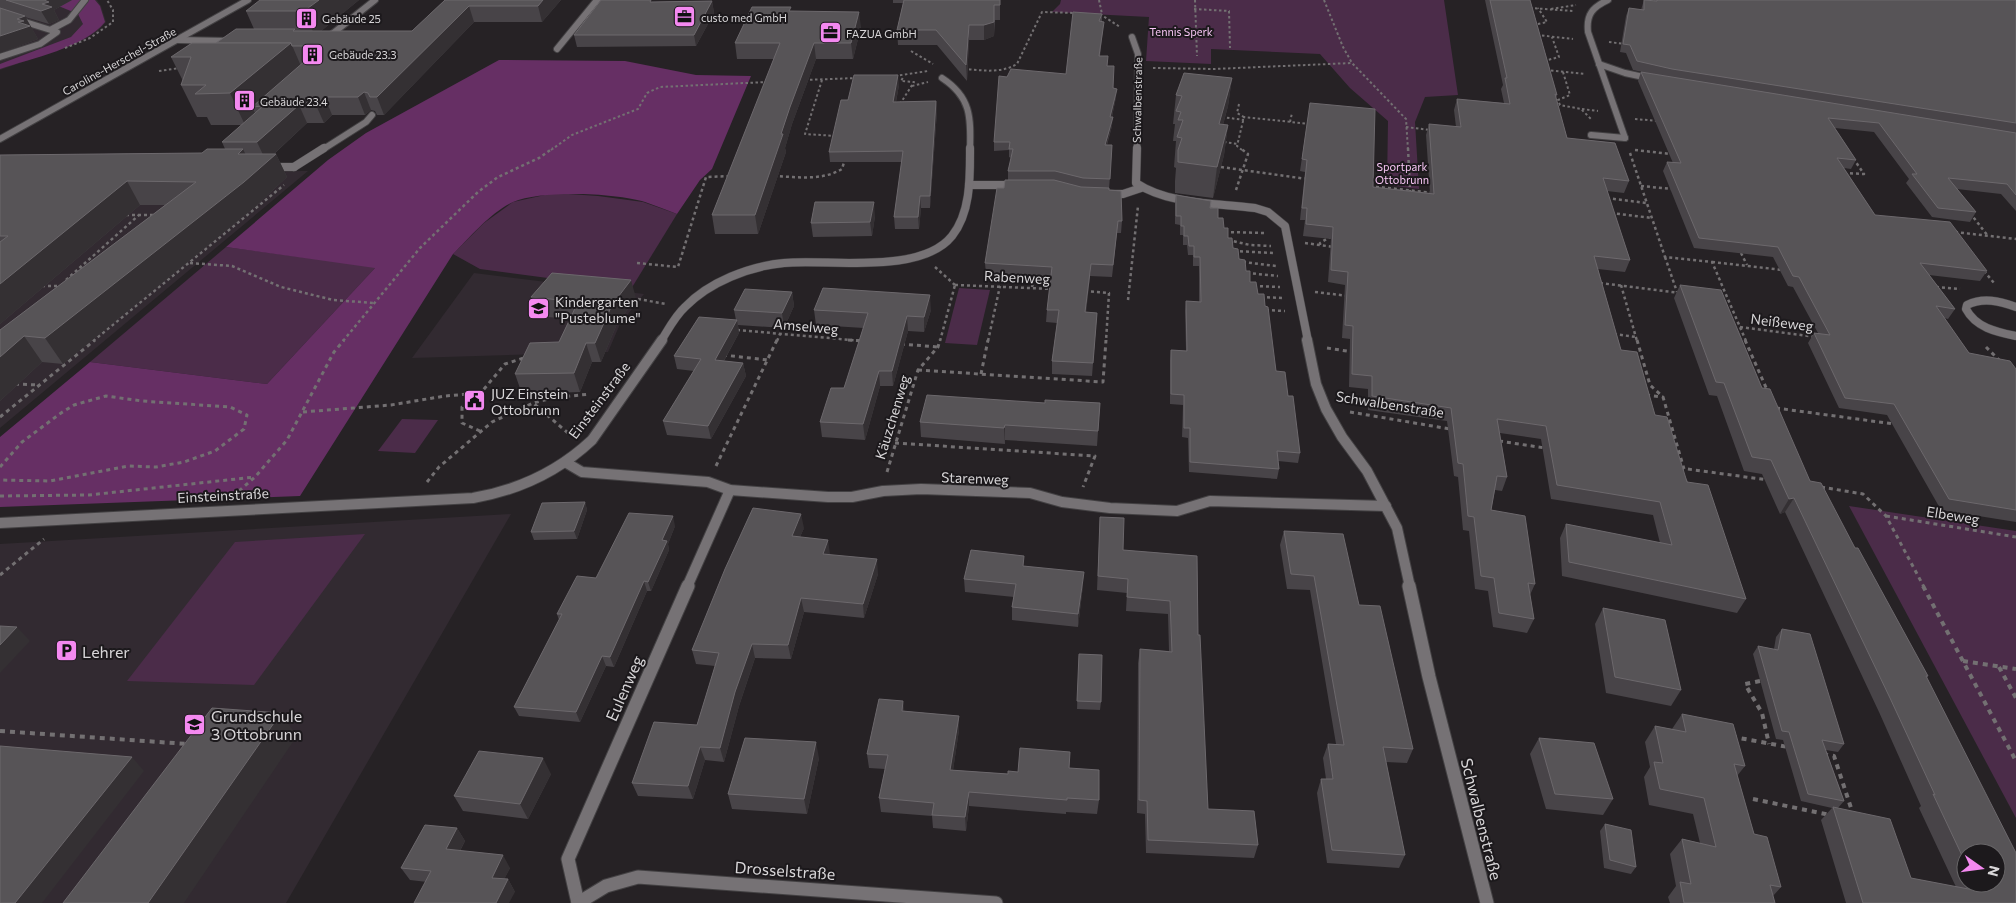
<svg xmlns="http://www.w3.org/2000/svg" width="2016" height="903" viewBox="0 0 2016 903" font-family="Commissioner,sans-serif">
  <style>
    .built { fill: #322a31 }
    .green { fill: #4b2c49 }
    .forest { fill: #662f64 }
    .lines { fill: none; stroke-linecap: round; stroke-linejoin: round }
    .service-far1-casing { stroke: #434143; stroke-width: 8 }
    .service-casing { stroke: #434143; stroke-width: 9 }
    .minor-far3-casing { stroke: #434143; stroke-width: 8 }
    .minor-far2-casing { stroke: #434143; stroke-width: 9 }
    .minor-far1-casing { stroke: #434143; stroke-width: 12 }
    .minor-casing { stroke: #434143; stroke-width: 15 }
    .path-far3 { stroke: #737072; stroke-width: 2; stroke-dasharray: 2.5 2.5; stroke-linecap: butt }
    .path-far2 { stroke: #737072; stroke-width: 2.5; stroke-dasharray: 3 3; stroke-linecap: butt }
    .path-far1 { stroke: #737072; stroke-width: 3; stroke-dasharray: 4 4; stroke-linecap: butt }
    .path { stroke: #737072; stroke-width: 4; stroke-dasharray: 5 5; stroke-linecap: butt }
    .service-far1 { stroke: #767275; stroke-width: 6 }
    .service { stroke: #767275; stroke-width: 8 }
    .minor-far3 { stroke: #767275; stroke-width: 6 }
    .minor-far2 { stroke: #767275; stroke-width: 8 }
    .minor-far1 { stroke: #767275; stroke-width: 10 }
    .minor { stroke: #767275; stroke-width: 13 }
    .wall { fill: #484448; fill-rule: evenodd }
    .shaded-wall { fill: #343033 }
    .building { fill: #575457; stroke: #6c686c }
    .labels { text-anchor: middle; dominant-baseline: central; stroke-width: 4; stroke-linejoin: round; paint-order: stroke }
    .far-poi-label { font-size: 11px; fill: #d8d6d8; stroke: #1c191c; text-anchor: start }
    .far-park-label { font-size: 11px; fill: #f8c6f5; stroke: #1c191c }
    .far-street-label { font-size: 11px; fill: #d8d6d8; stroke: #1c191c }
    .street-label { font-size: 14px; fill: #d8d6d8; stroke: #1c191c }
    .poi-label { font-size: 14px; fill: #d8d6d8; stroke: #1c191c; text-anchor: start }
    .near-poi-label { font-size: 16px; fill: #d8d6d8; stroke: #1c191c; text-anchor: start }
    .near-street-label { font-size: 16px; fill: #d8d6d8; stroke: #1c191c }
  </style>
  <rect width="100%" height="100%" fill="#262225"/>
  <g class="built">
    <polygon points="0,0 97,0 101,6 106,22 98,31 80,42 0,70"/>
    <polygon points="308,171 0,428 0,255 110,172"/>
    <polygon points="474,273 644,294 620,324 608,352 412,358"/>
    <polygon points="511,514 286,903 0,903 0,544"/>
  </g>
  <g class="green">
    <polygon points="1061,0 1444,0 1458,95 1425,97 1415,122 1419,189 1387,185 1388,121 1350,88 1320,54 1211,49 1211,64 1146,61 1149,17 1052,12 1060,4"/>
    <polygon points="554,193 598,196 643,202 677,214 631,289 480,269 453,254 484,223 513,202"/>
    <polygon points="226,247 376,267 267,384 90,362"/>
    <polygon points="959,288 990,290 977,345 945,343"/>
    <polygon points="402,419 438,420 415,453 378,451"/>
    <polygon points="1849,506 2016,531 2016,818"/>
    <polygon points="365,534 254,685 127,681 235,542"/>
  </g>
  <g class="forest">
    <path d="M 25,0 L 95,0 L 100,6 L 105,22 C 84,48 32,58 0,69 L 0,64 L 71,37 L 83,24 L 78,14 L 61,7 Z"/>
    <path d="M 499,60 L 625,61 L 696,75 L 751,76 L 712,169 L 700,180 L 677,214 C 667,210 656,206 645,202 C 615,193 542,190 513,202 C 492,211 469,238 453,254 L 300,496 L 0,507 L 0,437 L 90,362 L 267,384 L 375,268 L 226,247 L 328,160 L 366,133 Z"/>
  </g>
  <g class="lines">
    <defs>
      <g id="service-far1">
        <polyline points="0,14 57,32 40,44 0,57"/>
        <polyline points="52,29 69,20 85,0"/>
        <polyline points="327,38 375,0"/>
        <polyline points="557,49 597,0"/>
        <polyline points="1591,135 1625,138"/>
        <polyline points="322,150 366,122 372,115"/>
      </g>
      <polyline id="service" points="294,167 324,148"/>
      <g id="minor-far3">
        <path d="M 1608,0 C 1593,7 1586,14 1588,32 L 1625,138"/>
        <polyline points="1132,37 1138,54 1137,150"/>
        <polyline points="178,40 231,41"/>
        <polyline points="1599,64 1625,73 1653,79"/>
        <path d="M 942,78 C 971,97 971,117 970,150"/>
        <polyline points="0,139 248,0"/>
      </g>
      <g id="minor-far2">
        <path d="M 1137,148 L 1136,183 C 1169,205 1217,203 1255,208 L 1268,212 L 1285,226 L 1308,341"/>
        <polyline points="268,167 294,167"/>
        <polyline points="969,185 1016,185"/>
        <polyline points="1107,194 1123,194 1141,188"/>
        <path d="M 2016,307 C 2000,301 1983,297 1967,305 L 1966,309 C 1976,328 1997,332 2016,336"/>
        <path d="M 661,341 C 668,330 675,316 685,307 C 709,282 750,266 784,263 C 829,259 921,275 952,236 C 971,212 970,177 970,148"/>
      </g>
      <g id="minor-far1">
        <polyline points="1307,340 1316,384 1326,409 1342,437 1367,471 1397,528 1410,587"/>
        <polyline points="565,462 582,472 708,482 730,490 828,497 852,497 883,491 921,489 1030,493 1062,502 1110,508 1177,511 1210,501 1386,506"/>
        <path d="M 0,523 L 473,498 C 519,490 558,472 592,440 L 662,340"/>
        <polyline points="687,587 730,490"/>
      </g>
      <g id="minor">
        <polyline points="1409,586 1429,677 1487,903"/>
        <polyline points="578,903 568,859 688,586"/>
        <polyline points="578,903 606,886 638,877 996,903"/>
      </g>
    </defs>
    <use href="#service-far1" class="service-far1-casing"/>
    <use href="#service" class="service-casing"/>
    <use href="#minor-far3" class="minor-far3-casing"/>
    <use href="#minor-far2" class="minor-far2-casing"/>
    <use href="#minor-far1" class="minor-far1-casing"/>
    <use href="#minor" class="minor-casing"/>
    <g class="path-far3">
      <polyline points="1099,0 1102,14"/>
      <polyline points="1195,0 1197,56"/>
      <polyline points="1324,0 1343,47 1352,63 1406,119 1408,150"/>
      <polyline points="1530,8 1573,11"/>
      <polyline points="1194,9 1229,11 1230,48"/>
      <polyline points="1551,9 1576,5"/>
      <polyline points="1100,14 1120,27"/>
      <polyline points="1533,25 1547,22 1538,8"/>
      <polyline points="1537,35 1573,39"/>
      <polyline points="1609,42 1625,44"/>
      <polyline points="65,48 90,38 113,22 113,10 107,0"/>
      <polyline points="911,51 933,64"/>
      <polyline points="1544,61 1559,57 1552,37"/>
      <polyline points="1153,68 1214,69 1352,63"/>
      <path d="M 964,69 C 982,70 1000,74 1017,64 L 1042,12 L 1076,13"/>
      <polyline points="1546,70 1585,74"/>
      <polyline points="159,71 180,68"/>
      <polyline points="1563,72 1570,95 1558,100 1560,105 1581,109 1591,119"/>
      <polyline points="895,76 928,71"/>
      <polyline points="805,80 857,78"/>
      <polyline points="822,80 805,134 836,136"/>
      <polyline points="912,86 928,82"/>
      <polyline points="900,104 914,82 901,81 904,76"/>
      <polyline points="1239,104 1237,113 1244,117"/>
      <polyline points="1582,109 1598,111"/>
      <polyline points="1222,117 1244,120"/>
      <polyline points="1635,119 1658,121"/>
      <polyline points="1290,122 1292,113"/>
      <polyline points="1406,127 1430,130"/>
      <polyline points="1224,142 1238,144"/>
      <polyline points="551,150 572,135 638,109 647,93 660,87 767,82"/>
      <polyline points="1242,150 1237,146 1244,117 1310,124"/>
    </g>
    <g class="path-far2">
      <polyline points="1408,148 1410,191"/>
      <polyline points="1635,150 1671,154"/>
      <polyline points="1630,153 1665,257 1712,262 1746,341"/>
      <polyline points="1221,167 1307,179"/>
      <polyline points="1844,173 1864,174 1853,158"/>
      <path d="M 774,176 C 797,177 822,181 842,169 L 845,159"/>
      <polyline points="1370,186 1434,193"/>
      <polyline points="1641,186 1672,189"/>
      <polyline points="1236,190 1248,154 1240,148"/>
      <polyline points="1607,198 1646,203"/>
      <polyline points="1611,213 1652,218"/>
      <polyline points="1970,213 1988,236"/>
      <polyline points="126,215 155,215"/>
      <polyline points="1225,232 1266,233"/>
      <polyline points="1955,232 2016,239"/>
      <polyline points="1228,240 1250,245 1271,246"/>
      <polyline points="1305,243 1334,247"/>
      <polyline points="1320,245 1320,243 1330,237"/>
      <polyline points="1234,251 1273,253"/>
      <polyline points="1741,253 1747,265"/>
      <polyline points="1665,257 1677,292"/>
      <polyline points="1243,262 1276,266"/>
      <polyline points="1712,262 1783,270"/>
      <polyline points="190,263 232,266 281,287 333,300 374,303"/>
      <polyline points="637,263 678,267 706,177 730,176"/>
      <polyline points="935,267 955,285"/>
      <polyline points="1984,271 1994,283"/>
      <polyline points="1247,273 1278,276"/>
      <polyline points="66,280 139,215"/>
      <polyline points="1600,283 1680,293"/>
      <polyline points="955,285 1052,289"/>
      <polyline points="1621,285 1637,341"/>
      <polyline points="42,286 61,286"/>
      <polyline points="1254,286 1280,287"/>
      <polyline points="1032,287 1035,275"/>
      <polyline points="1936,287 1960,289"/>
      <polyline points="1085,291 1109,293 1106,341"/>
      <polyline points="1315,292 1349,296"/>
      <polyline points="1261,297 1282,298"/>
      <polyline points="638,299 666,304"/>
      <polyline points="1128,300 1138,206"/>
      <polyline points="1266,310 1285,311"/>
      <polyline points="1740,327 1816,337"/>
      <polyline points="737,330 863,341"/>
      <polyline points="1614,334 1636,337"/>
      <polyline points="93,341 284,185"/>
      <polyline points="343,341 420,248 478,192 498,177 539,158 553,148"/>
      <polyline points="777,341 780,334"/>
      <polyline points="940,341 955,285"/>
      <polyline points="988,341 1000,286"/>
    </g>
    <g class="path-far1">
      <polyline points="848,340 863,341"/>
      <polyline points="1637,340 1650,385 1663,397 1684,469"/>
      <polyline points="1745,340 1768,392"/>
      <polyline points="901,344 938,347"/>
      <polyline points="1986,347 2001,362"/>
      <polyline points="1327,348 1353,352"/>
      <polyline points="723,355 768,360"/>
      <polyline points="918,370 1103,382 1106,340"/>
      <polyline points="981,374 988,340"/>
      <polyline points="15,384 39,385"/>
      <polyline points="1646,395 1663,397"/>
      <polyline points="1776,408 1894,424"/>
      <polyline points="303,412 391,405 445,396 481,393"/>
      <polyline points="1350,412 1450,429"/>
      <polyline points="0,417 95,340"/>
      <polyline points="480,431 462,423 462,407 479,395 505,364 527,357"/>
      <polyline points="568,433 533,403 552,398 590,394"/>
      <polyline points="1499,441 1545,448"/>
      <polyline points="895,443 1095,456 1083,487"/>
      <polyline points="716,466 777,340"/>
      <polyline points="0,467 22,442 61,413 74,405 106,396 142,401 230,407 247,415 244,429 215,451 184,462 156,467 128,466 50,481 0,480"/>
      <polyline points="1680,468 1768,480"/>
      <polyline points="887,472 918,370 938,347 940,340"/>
      <polyline points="427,482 439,467 492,422 533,403"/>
      <polyline points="1821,487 1863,494 1886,516 1924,587"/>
      <polyline points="239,491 255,477 287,440 334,352 344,340"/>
      <polyline points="0,496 89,495 255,477"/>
      <polyline points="1886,516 2016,537"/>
      <polyline points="0,575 44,539"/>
    </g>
    <g class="path">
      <polyline points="1923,586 2016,761"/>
      <polyline points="1963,661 2016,669"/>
      <polyline points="1999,667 2016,698"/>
      <polyline points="1760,681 1745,684 1762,713 1769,744"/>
      <polyline points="0,731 188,744"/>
      <polyline points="1735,739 1734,737 1788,747"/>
      <polyline points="1823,754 1834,756 1853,814"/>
      <polyline points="1753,799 1830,815"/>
    </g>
    <use href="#service-far1" class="service-far1"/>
    <use href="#service" class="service"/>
    <use href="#minor-far3" class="minor-far3"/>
    <use href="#minor-far2" class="minor-far2"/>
    <use href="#minor-far1" class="minor-far1"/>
    <use href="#minor" class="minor"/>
  </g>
  <g class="wall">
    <polygon points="0,0 72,0 54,10 59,20 49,24 25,17 38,39 0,53"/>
    <polygon points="359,0 321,31 412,31 445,0 561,0 542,22 474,22 384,115 377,115 375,111 371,110 365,115 332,115 324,123 307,123 274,154 276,154 287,177 256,206 63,364 42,362 0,401 0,330 165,205 140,205 0,324 0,155 202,153 225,149 222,142 242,125 211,125 207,117 197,117 181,85 183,81 171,57 216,43 254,29 246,11"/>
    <polygon points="893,0 1000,0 1000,20 995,20 994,36 984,40 969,40 967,81 937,45 898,45 897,30 903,3 893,3"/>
    <polygon points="1485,0 1530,0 1557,95 1556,98 1567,138 1629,181 1624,193 1607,191 1630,260 1625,272 1598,269 1621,350 1655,415 1746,599 1737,613 1562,576 1560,538 1566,524 1660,543 1653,515 1551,499 1541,439 1500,433 1507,477 1502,491 1495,490 1491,510 1535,584 1530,595 1534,619 1527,633 1493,627 1488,591 1475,589 1469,531 1463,530 1458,477 1454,476 1447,421 1368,410 1368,389 1349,387 1350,339 1342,338 1345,285 1328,282 1331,239 1303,236 1305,220 1300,220 1305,172 1300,171 1310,103 1373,187 1430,193 1426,135 1429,124 1456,127 1454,110 1457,99 1504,103 1501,89 1503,85"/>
    <polygon points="1644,0 1654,1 1654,0 2016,0 2016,211 2001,194 1957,189 1976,212 1970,222 1932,217 1906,183 1909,179 1874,132 1835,128 1856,160 1851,169 1844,168 1875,215 1987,271 1980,281 1929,275 1955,309 1948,319 1944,318 1969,353 2016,369 2016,522 1941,510 1887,415 1839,408 1808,343 1814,333 1818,333 1793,287 1788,286 1773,257 1694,248 1663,171 1667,162 1673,163 1638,81 1641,72 1661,76 1633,70 1626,53 1620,52 1626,16 1629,8 1641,10"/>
    <polygon points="712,1 714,13 696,46 577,47 574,35 652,2"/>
    <polygon points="792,11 861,27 853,59 816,59 792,124 785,148 786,152 758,234 715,234 712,215 774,59 737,59 735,43"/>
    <polygon points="1102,14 1102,22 1103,29 1100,56 1107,66 1116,97 1112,117 1112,126 1107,145 1112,145 1109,190 1122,221 1121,233 1117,233 1112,277 1090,276 1086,312 1097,313 1092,376 1052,374 1052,361 1057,323 1046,322 1047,310 1051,279 986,275 985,263 1004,188 1008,180 1008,171 1011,158 1009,157 1009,150 994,151 994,142 1066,74"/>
    <polygon points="1232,78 1228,106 1223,125 1228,125 1224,155 1213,198 1175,193 1175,181 1176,168 1174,167 1176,141 1173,141 1175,124 1173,124 1176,95"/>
    <polygon points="899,85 896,102 936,101 937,111 930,208 921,208 919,229 895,229 894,217 902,162 830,162 829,152"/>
    <polygon points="1176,195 1211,208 1218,218 1224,228 1233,248 1246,271 1250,282 1265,306 1276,371 1288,396 1300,453 1298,463 1278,461 1279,469 1277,479 1189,472 1188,438 1182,437 1183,405 1170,404 1170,360 1171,350 1186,351 1185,311 1186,301 1199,302 1199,266 1193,266 1193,255 1188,255 1187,245 1183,245 1183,235 1180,235 1180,225 1175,224 1175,204"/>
    <polygon points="875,216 872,236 813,237 811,223"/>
    <path d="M 1680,285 L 1762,388 L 1810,481 L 1855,548 L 1928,676 L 1927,678 L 2016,903 L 1846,903 L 1821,820 L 1832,808 L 1801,801 L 1783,740 L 1776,739 L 1753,654 L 1758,646 L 1774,649 L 1776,637 L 1782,629 L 1844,744 L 1838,752 L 1826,750 L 1844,801 L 1838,808 L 1911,878 L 1956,887 L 1919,808 L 1921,806 L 1879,712 L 1785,512 L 1780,514 L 1762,474 L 1744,471 L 1717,396 L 1709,395 L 1674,298 ZM 1966,853 L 1996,883 L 1966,883 Z"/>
    <polygon points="792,292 794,306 784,328 738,325 739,333 724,361 743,363 746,376 711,439 667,435 663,421 694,371 677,369 674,356 736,320 734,310"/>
    <polygon points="531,297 636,298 617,324 601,362 592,362 580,392 522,394 515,374 559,342 570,319 537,316"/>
    <polygon points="814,310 931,310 924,332 908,331 893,386 880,386 865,440 822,437 820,422 844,388 864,328 816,325"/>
    <polygon points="1045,403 1100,403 1097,446 1005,440 1005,444 921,437 920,422"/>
    <polygon points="585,502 587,510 577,539 534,540 531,532"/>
    <polygon points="1100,517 1123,550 1197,556 1198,635 1208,809 1258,845 1254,858 1146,853 1145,814 1137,813 1138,663 1140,649 1169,651 1168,614 1126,611 1127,593 1097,590"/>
    <polygon points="675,526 668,544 669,550 651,591 647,591 614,667 606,666 580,722 519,716 514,707 559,620 557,614 596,578"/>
    <polygon points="804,528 800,537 830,554 830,555 878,574 864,618 804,612 791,659 755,658 739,706 724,762 705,760 693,799 638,796 632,783 697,725 715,666 696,664 692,650"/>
    <polygon points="1284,531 1359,605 1413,749 1407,763 1386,762 1405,855 1399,868 1327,863 1317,793 1321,779 1326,779 1323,758 1328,744 1336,744 1310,590 1287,589 1280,545"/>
    <polygon points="1024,566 1083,585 1078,627 1012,620 1012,607 1014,597 965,592 964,579"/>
    <polygon points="1603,608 1681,690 1671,706 1606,693 1595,624"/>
    <polygon points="1079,654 1101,702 1100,710 1077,709"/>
    <polygon points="904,711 959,716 959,730 953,770 1008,774 1018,772 1069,768 1099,800 1097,814 1066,812 1066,814 969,806 966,831 933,828 932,816 881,812 879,798 885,769 869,768 867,754"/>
    <polygon points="1682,714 1745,766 1737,776 1754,834 1781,887 1773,896 1775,903 1670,903 1668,897 1676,886 1670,854 1682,839 1700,843 1693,814 1649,805 1644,777 1650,767 1645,742 1655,726 1672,729"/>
    <polygon points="1539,738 1613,799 1603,815 1546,809 1530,754"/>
    <polygon points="819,758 807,814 732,809 728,794"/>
    <polygon points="551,774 528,819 463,811 454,796"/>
    <polygon points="1605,824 1636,867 1631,874 1604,868 1600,831"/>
    <polygon points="457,828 465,841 460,851 510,868 504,879 508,879 515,892 410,880 401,868"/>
  </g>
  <g class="shaded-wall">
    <polygon points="42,0 72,0 54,10 59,20 49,24 41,11"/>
    <polygon points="319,0 359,0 315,36 304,11"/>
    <polygon points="543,0 561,0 542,22 538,6"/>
    <polygon points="712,1 714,13 696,46 694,35"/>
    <polygon points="994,5 994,36 984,40 984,25"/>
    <polygon points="469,6 474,22 384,115 377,97"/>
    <polygon points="859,12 861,27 853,59 851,43"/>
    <polygon points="25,16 38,39 0,53 0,36 17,19"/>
    <polygon points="969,25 969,40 967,81 966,65"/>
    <polygon points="291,43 304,73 263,106 252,107 256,115 245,125 230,93"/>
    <polygon points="814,43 816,59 792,124 785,148 786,152 758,234 755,215 790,107"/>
    <polygon points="898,75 899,85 894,112 893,102"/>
    <polygon points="1232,78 1228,106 1215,154 1219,124"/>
    <polygon points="1117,89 1116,97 1110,126 1110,117"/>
    <polygon points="364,92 371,110 365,115 358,97"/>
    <polygon points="325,97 332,115 324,123 316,105"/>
    <polygon points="936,101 937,111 930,208 930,196"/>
    <polygon points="299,105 307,123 266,161 257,142"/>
    <polygon points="1113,117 1112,126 1104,153 1105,145"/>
    <polygon points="1228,125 1224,155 1213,198 1217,167"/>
    <polygon points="243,149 254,172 238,154"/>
    <polygon points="276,154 287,177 256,206 63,364 45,338"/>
    <polygon points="127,181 140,205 0,324 0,284"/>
    <polygon points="920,196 921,208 919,229 918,217"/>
    <polygon points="874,202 875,216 872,236 870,222"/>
    <polygon points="1091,264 1090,276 1085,324 1085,312"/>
    <polygon points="631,280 636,298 617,324 601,362 595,343 612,305"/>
    <polygon points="792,292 794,306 784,328 782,313"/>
    <polygon points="930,295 931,310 924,332 924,317"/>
    <polygon points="907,316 908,331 893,386 892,371"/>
    <polygon points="737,320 739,333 717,373 715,360"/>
    <polygon points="24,336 42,362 0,401 0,357"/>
    <polygon points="586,343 592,362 580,392 574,373"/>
    <polygon points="743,363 746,376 711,439 708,426"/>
    <polygon points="879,371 880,386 865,440 863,424"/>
    <polygon points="1005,425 1005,444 1004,428"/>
    <polygon points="1794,498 1785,512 1780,514 1789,499"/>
    <polygon points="585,502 587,510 577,539 574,531"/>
    <polygon points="801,514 804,528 794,550 792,536"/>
    <polygon points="673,516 675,526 668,544 669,550 651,591 648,582 662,540"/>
    <polygon points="828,540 830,554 825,568 823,554"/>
    <polygon points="877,559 878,574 864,618 863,604"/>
    <polygon points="1084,572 1083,585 1078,627 1078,614"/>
    <polygon points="644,581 647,591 614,667 610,657"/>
    <polygon points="801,598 804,612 791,659 788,645"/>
    <polygon points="17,627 30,641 0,673 0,645"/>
    <polygon points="752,644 755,658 739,706 724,762 720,748 735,692"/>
    <polygon points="602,656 606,666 580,722 576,712"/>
    <polygon points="903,701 905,715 902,711"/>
    <polygon points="281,713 297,736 184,903 148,903"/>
    <polygon points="959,716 959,730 951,784 950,770"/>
    <polygon points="816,742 819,758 807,814 804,799"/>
    <polygon points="700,747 705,760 693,799 688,786"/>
    <polygon points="132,757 144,771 42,903 15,903"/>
    <polygon points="543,758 551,774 528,819 520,804"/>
    <polygon points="969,792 969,806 966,831 965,817"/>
    <polygon points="457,828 465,841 454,862 446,849"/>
    <polygon points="503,855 510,868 499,890 492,878"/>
    <polygon points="508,879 515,892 509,903 496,903"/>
  </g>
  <g class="building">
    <polygon points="6,0 44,0 49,2 42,4 52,7 41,11"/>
    <polygon points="260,0 319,0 304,11 246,11"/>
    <polygon points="445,0 543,0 538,6 469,6 377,97 370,97 368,93 364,92 358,97 325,97 316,105 299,105 257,142 222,142 263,106 252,107 313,54 315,50 310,46 292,46 291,43 216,43 236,29 295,29 293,31 412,31"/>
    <polygon points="601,0 651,0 650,2 712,1 694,35 574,35"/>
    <polygon points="904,0 1000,0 1000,5 994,5 994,22 984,25 969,25 966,65 936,30 897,30"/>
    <polygon points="1490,0 1530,0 1557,95 1555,94 1567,138 1615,143 1629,181 1603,178 1630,260 1594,256 1621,350 1637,352 1655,415 1667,417 1687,482 1708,485 1746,599 1569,562 1566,524 1672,545 1660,502 1557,485 1546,426 1497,419 1507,477 1497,476 1491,510 1525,516 1535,584 1528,583 1534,619 1499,613 1494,578 1481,576 1474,517 1468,516 1463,464 1458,463 1451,408 1372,396 1372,376 1352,374 1353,326 1345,325 1348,272 1331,270 1333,227 1306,224 1307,208 1302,208 1307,160 1302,159 1310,103 1375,109 1373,187 1434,194 1429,124 1461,127 1457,99 1510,104 1505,78 1507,78"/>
    <polygon points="1644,0 1657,1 1657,0 2016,0 2016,123 1672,69 1637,61 1630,45 1623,44 1629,8 1644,10"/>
    <polygon points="752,7 791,7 789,11 859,12 851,43 814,43 790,107 781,134 783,134 755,215 712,215 780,43 735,43"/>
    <polygon points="0,8 25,16 17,19 24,21 18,22 30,26 0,36"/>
    <polygon points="1073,12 1102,14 1099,21 1104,22 1099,56 1108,56 1107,66 1114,66 1113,88 1117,89 1110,117 1113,117 1105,145 1112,145 1110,179 1083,178 1055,171 1008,171 1013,149 1009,149 1010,142 994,142 999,76 1007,77 1011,69 1066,74"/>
    <polygon points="192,43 291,43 230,93 195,94 206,85 181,85 191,57 171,57"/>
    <polygon points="1641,72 2016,133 2016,195 2007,184 1948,178 1976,212 1938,208 1912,174 1917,174 1879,123 1828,118 1856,160 1837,158 1875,215 1950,222 1987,271 1920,263 1955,309 1936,306 1969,353 2010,361 2016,369 2016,510 1949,499 1894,404 1845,398 1814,333 1830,335 1799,277 1793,276 1778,247 1699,238 1667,162 1681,163"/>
    <polygon points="1184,73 1232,78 1219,124 1228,125 1217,167 1178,162 1178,150 1182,138 1177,137 1183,120 1178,120 1181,112 1176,111 1182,96 1176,95"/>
    <polygon points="854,75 898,75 893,102 936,101 930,196 920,196 918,217 894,217 903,151 829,152 841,100 848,100"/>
    <polygon points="207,149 243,149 238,154 276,154 244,182 45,338 24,336 0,357 0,330 196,182 127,181 0,284 0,242 8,236 0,236 0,155 202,153"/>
    <polygon points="1005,180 1054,180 1081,187 1109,188 1109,190 1121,191 1122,221 1118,221 1113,265 1091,264 1085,312 1097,313 1093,363 1052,361 1059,310 1047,310 1052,267 985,263 997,188 1004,188"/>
    <polygon points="1176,195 1211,201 1210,208 1218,208 1218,218 1223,218 1224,228 1228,228 1228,238 1232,238 1233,248 1238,249 1239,259 1245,260 1246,271 1250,271 1250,282 1256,282 1258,294 1264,294 1265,306 1268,307 1276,371 1285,372 1288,396 1293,396 1300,453 1277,451 1279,469 1190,462 1190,428 1184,428 1184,395 1171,394 1171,350 1187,351 1186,301 1201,302 1200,257 1194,257 1194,246 1189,246 1188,236 1184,236 1184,226 1181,226 1181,216 1176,216"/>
    <polygon points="815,202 874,202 870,222 811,223"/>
    <polygon points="552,273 631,280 612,305 595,343 586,343 574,373 515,374 530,343 559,342 578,302 531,297"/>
    <polygon points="1680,285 1721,290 1762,388 1770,389 1810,481 1821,483 1855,548 1858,548 1928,676 1926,676 2016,853 2016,903 1863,903 1833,807 1890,819 1911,878 1979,891 1975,883 1996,883 1996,853 1966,853 1966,864 1933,794 1935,795 1890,698 1794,498 1789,499 1771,460 1752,457 1724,383 1716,382"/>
    <polygon points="823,288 930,295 924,317 907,316 892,371 879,371 863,424 820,422 831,388 844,388 868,313 814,310"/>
    <polygon points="745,289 792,292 782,313 734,310"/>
    <polygon points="699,317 737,320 715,360 743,363 708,426 663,421 701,359 674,356"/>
    <polygon points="927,395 1045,403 1045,400 1100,403 1098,431 1005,425 1004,428 920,422"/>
    <polygon points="585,502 574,531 531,532 542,503"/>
    <polygon points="753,508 801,514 792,536 828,540 823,554 877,559 863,604 801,598 788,645 752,644 735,692 720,748 700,747 688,786 632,783 654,722 697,725 719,653 692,650 725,569"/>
    <polygon points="629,513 673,516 662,540 667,541 648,582 644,581 610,657 602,656 576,712 514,707 562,614 557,614 577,576 596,578"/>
    <polygon points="1100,517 1124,518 1123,550 1197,556 1198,635 1200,635 1208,809 1254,811 1258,845 1148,840 1147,801 1139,800 1140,649 1172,652 1170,601 1127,597 1128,579 1098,576"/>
    <polygon points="1284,531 1343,534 1359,605 1380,606 1413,749 1383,747 1405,855 1332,850 1321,779 1333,779 1328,744 1344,745 1314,576 1291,574"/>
    <polygon points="971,550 1024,556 1023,566 1084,572 1078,614 1012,607 1016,584 964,579"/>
    <polygon points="1603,608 1665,620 1681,690 1615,677"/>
    <polygon points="0,626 17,627 0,645"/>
    <polygon points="1782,629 1810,634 1844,744 1822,740 1844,801 1808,794 1789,732 1782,731 1758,646 1778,650"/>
    <polygon points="1079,654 1102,655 1101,702 1077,701"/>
    <polygon points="879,699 903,701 902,711 959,716 950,770 1008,774 1008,771 1018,772 1020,748 1070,752 1069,768 1099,770 1099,800 1067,798 1067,800 969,792 965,817 932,815 934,803 879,798 888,755 867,754"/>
    <polygon points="212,708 281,713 148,903 63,903"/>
    <polygon points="1682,714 1733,724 1745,766 1734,764 1754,834 1767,837 1781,887 1770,885 1775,903 1684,903 1680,882 1691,884 1682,839 1716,847 1704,798 1660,789 1654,762 1663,763 1655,726 1686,732"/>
    <polygon points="745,738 816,742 804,799 728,794"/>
    <polygon points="1539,738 1594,743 1613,799 1555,794"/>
    <polygon points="0,746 132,757 15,903 0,903"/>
    <polygon points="479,751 543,758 520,804 454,796"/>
    <polygon points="1605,824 1631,830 1636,867 1610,860"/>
    <polygon points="425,825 457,828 446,849 503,855 492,878 508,879 496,903 414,903 431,871 401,868"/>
  </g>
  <defs>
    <symbol id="office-square" viewBox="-11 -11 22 22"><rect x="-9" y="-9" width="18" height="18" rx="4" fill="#f489f0" stroke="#1c191c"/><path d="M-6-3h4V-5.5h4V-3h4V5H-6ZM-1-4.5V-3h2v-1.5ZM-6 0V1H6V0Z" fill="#111"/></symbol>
    <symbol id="building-square" viewBox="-11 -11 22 22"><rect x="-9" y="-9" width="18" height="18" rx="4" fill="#f489f0" stroke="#1c191c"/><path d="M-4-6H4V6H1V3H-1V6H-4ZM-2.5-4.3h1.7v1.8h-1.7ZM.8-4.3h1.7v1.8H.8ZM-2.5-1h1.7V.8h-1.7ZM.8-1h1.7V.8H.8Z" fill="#111"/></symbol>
    <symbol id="school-square" viewBox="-11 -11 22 22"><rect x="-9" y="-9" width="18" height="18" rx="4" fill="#f489f0" stroke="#1c191c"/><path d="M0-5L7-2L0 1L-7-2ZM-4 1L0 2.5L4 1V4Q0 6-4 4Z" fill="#111"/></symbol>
    <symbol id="civic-square" viewBox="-11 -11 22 22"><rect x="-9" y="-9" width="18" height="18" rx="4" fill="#f489f0" stroke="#1c191c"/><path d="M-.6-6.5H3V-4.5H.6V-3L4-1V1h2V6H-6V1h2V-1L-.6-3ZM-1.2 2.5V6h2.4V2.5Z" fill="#111"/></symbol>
    <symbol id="parking-square" viewBox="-11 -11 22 22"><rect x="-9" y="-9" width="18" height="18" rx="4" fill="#f489f0" stroke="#1c191c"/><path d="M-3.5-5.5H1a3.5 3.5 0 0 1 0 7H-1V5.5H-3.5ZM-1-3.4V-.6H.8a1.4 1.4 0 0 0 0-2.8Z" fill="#111"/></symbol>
  </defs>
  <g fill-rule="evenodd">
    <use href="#office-square" x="672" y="4" width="25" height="25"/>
    <use href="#building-square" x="294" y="6" width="25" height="25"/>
    <use href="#office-square" x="818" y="20" width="25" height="25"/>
    <use href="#building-square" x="300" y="42" width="25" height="25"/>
    <use href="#building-square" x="232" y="88" width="25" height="25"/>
    <use href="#school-square" x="526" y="296" width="25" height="25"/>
    <use href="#civic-square" x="462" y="388" width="25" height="25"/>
    <use href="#parking-square" x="54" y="638" width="25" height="25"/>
    <use href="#school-square" x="182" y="712" width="25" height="25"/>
  </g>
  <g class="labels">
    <g class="far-poi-label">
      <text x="701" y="17">custo med GmbH</text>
      <text x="322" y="18">Gebäude 25</text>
      <text x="846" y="33">FAZUA GmbH</text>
      <text x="329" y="54">Gebäude 23.3</text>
      <text x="260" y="101">Gebäude 23.4</text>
    </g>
    <g class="far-park-label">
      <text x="1181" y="31">Tennis Sperk</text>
      <text x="1402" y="166">Sportpark<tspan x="1402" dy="13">Ottobrunn</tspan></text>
    </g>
    <g class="far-street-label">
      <text transform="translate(119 61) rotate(-29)">Caroline-Herschel-Straße</text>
      <text transform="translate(1137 100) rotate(-89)">Schwalbenstraße</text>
    </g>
    <g class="street-label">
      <text transform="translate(1017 277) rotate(3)">Rabenweg</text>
      <text transform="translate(1782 322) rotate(7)">Neißeweg</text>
      <text transform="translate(806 326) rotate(5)">Amselweg</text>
      <text transform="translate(599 400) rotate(-53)">Einsteinstraße</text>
      <text transform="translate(1390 404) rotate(9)">Schwalbenstraße</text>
      <text transform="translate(892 417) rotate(-73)">Käuzchenweg</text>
      <text transform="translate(975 478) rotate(2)">Starenweg</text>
      <text transform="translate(223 495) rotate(-3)">Einsteinstraße</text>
      <text transform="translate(1953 515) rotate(9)">Elbeweg</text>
    </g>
    <g class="poi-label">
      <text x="555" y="301">Kindergarten<tspan x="555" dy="16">"Pusteblume"</tspan></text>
      <text x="491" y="393">JUZ Einstein<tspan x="491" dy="16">Ottobrunn</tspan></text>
    </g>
    <g class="near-poi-label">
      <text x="82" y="651">Lehrer</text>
      <text x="211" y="715">Grundschule<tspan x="211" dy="18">3 Ottobrunn</tspan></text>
    </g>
    <g class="near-street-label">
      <text transform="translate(624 688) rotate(-66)">Eulenweg</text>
      <text transform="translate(1482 819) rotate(76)">Schwalbenstraße</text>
      <text transform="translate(785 870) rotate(4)">Drosselstraße</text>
    </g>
  </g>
  <g transform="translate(1981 868) rotate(104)"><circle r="24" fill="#1c191c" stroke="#676567"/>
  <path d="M0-4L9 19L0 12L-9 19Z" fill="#f489f0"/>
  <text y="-8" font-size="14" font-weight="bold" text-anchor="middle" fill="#d8d6d8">N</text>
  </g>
</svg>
